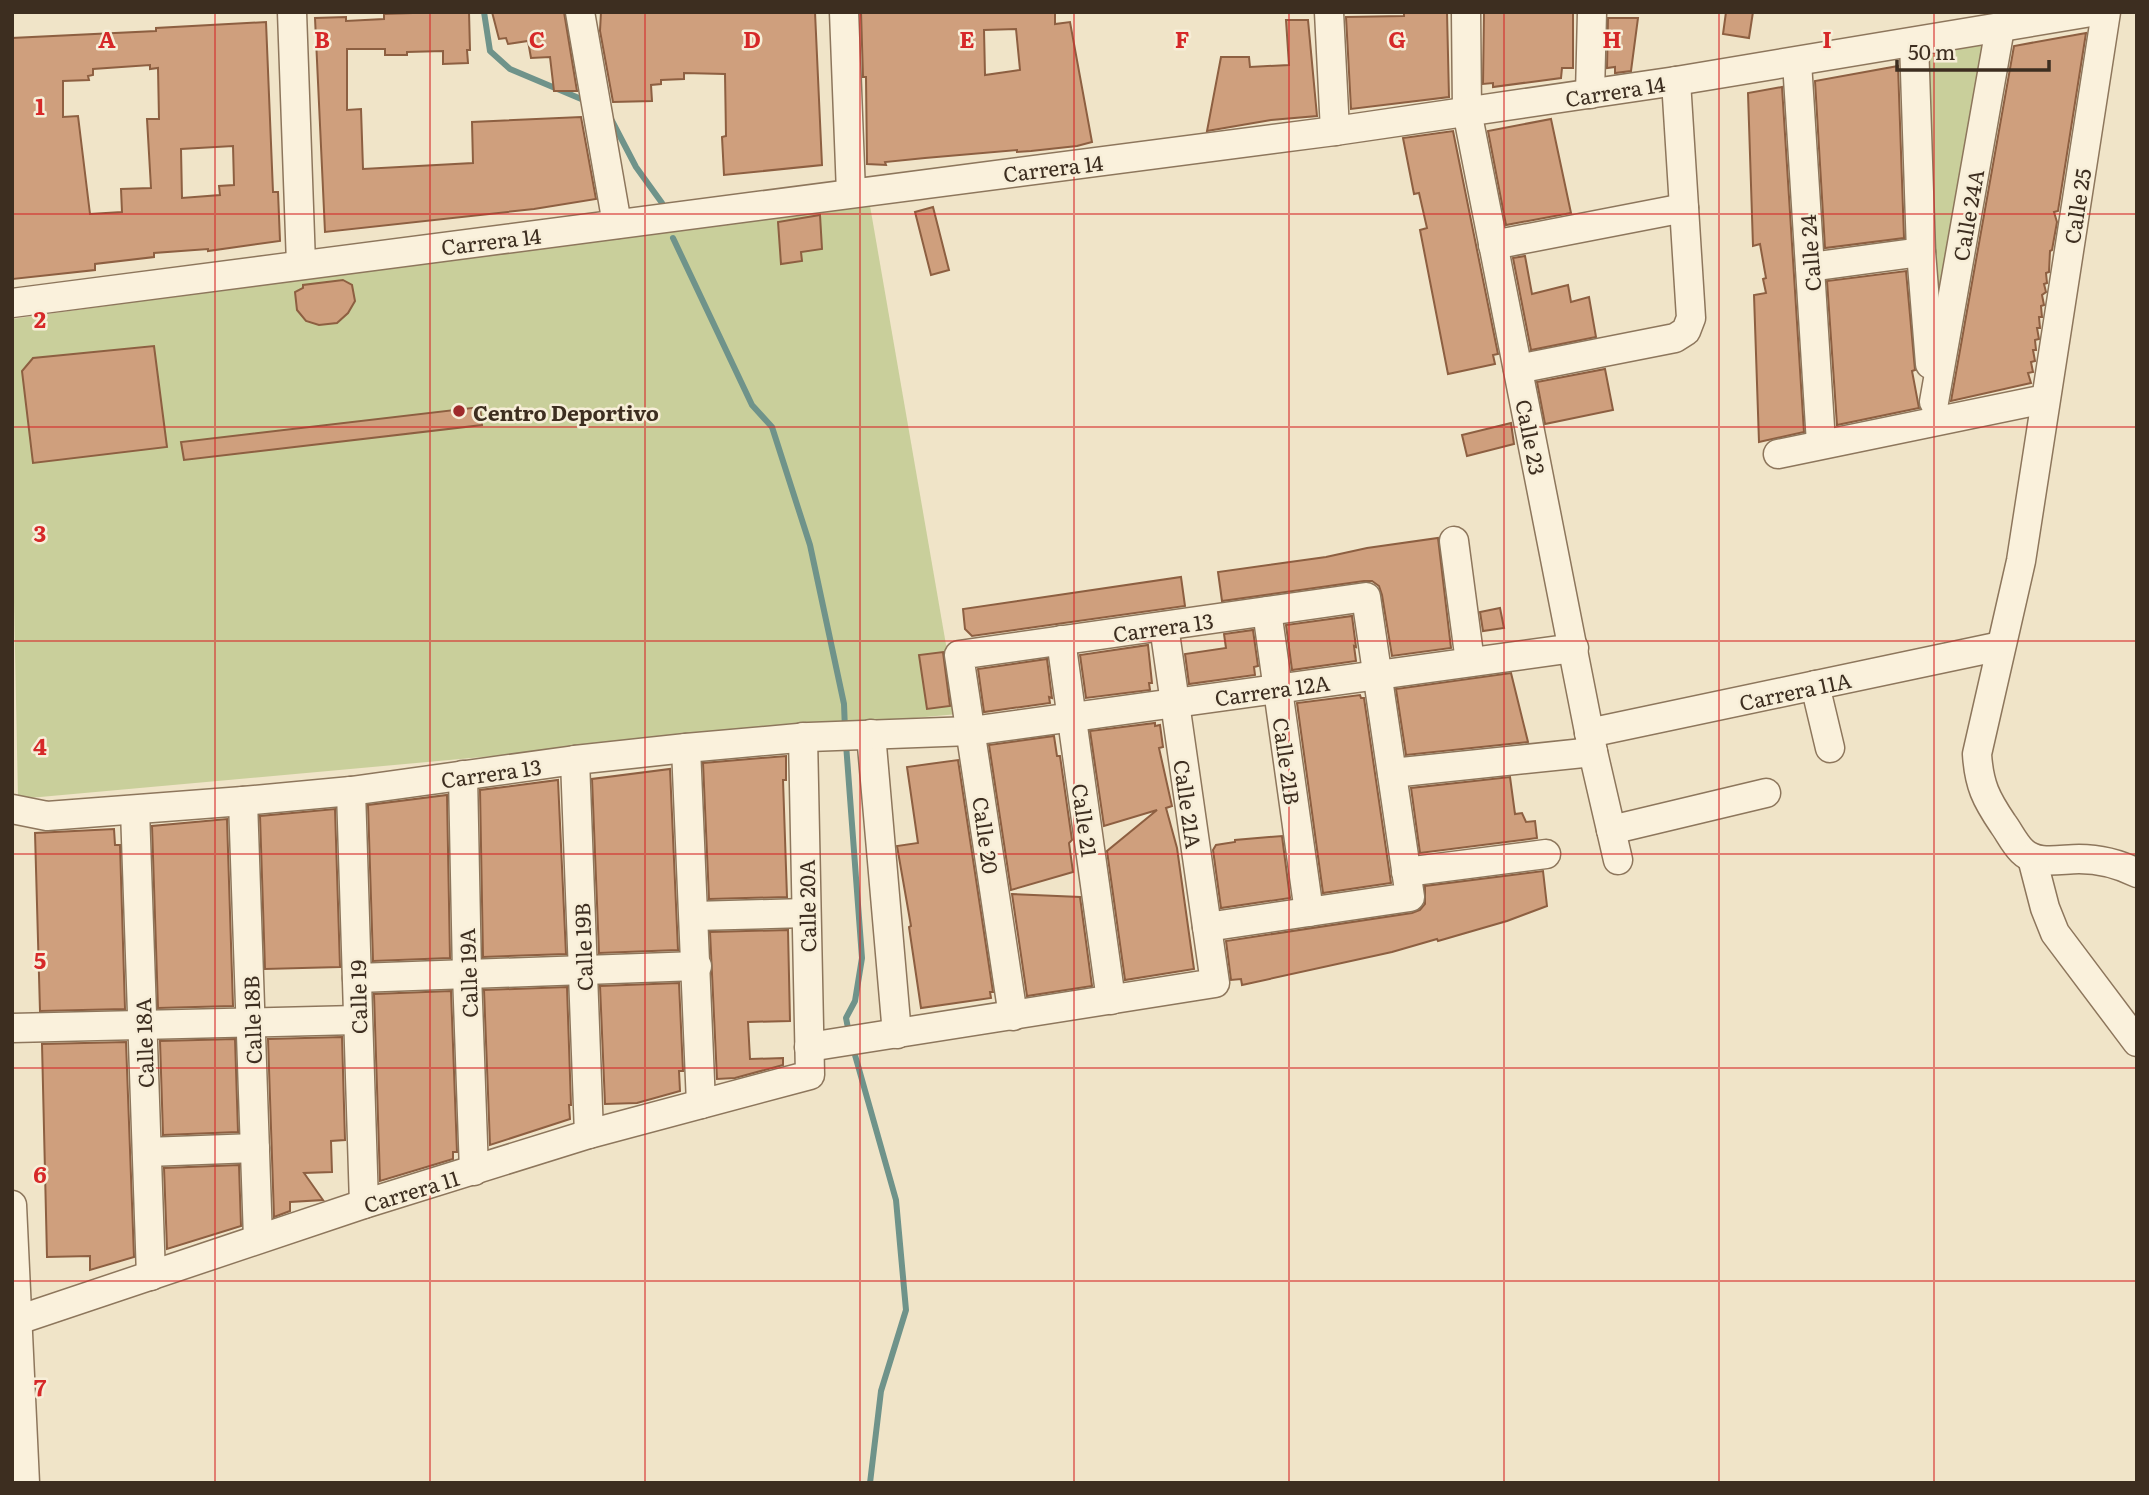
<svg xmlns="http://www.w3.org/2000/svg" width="2149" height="1495" viewBox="0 0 2149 1495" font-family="Literata,serif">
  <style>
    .green { fill: #c9cf9b }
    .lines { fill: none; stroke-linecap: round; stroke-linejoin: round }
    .stream { stroke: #6f938a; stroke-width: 6 }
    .building { fill: #cf9f7d; stroke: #8d5f41; stroke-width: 2; fill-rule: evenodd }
    .minor-casing { stroke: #8d765c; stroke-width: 31 }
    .minor { stroke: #faf1dc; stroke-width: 28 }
    .grid { fill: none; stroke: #d62828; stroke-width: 2; stroke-opacity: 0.55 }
    .poi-dot { fill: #9e2a2b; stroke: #f7eed8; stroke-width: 2.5 }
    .labels { text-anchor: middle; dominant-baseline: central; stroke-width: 5; stroke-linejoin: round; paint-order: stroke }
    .street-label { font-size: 21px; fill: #3d2e20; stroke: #f7eed8 }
    .poi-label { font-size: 21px; font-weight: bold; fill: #3d2e20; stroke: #f7eed8; text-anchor: start }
    .grid-label { font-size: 23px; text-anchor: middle; font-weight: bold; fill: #d62828; stroke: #f7eed8; stroke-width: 5; stroke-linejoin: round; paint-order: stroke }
  </style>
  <rect width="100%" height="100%" fill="#f0e4c8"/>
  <g class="green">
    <polygon points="1992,38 1942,328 1932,328 1918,48"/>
    <polygon points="869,200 958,714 18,799 12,503 12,319"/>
  </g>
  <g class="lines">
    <g class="stream">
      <polyline points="484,12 490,51 510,69 586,101"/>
      <polyline points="611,119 636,167 662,203"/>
      <polyline points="673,238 752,405 772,427 810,545 844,704 845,730"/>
      <polyline points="846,744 862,958 855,1001 846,1018 849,1033"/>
      <polyline points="853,1048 896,1200 906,1310 881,1391 870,1483"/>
    </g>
  </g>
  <g class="building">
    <polygon points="442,12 469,12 470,50 467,50 468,63 443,64 443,51 407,52 407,55 385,55 385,49 347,49 347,110 361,109 363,169 473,163 472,122 581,117 596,199 534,209 325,232 315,18 346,17 346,21 384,19 384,14"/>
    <polygon points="492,12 564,12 577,91 554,91 550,57 531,58 528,41 508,44 506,38 499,39"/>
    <polygon points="601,12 815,12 822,165 724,175 722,137 726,136 725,74 684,73 684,79 661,80 661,84 651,85 652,101 613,102 600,31"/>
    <path d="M 861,12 L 1055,12 L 1055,24 L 1070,22 L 1092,142 L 1077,146 L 1031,151 L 1017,152 L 1017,150 L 925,158 L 885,162 L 886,165 L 867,164 L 866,77 L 863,77 ZM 1016,29 L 1020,70 L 985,75 L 984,30 Z"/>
    <polygon points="1404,12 1447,12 1449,97 1351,109 1346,17 1404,16"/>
    <polygon points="1484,12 1573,12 1573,68 1562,68 1561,78 1493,87 1493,83 1483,84"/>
    <polygon points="1726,12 1753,12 1749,38 1723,34"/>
    <polygon points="1608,18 1638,18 1631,71 1615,73 1615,67 1607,68"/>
    <polygon points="1286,20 1308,20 1317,116 1271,120 1207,131 1221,57 1249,57 1250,67 1289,65"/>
    <path d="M 266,22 L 273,192 L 278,192 L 280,241 L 208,251 L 208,249 L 154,253 L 154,257 L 95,264 L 95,270 L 13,279 L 12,38 L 156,31 L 156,28 ZM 150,65 L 150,69 L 158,68 L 159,119 L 147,119 L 151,188 L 121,189 L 122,212 L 90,214 L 78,116 L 63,117 L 63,81 L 89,80 L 88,76 L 93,75 L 93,69 ZM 233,146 L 234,185 L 219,186 L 220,195 L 182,198 L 181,149 Z"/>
    <polygon points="2086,33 2058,211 2054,212 2057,222 2052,250 2050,251 2049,272 2046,273 2047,283 2044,284 2046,292 2042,295 2044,305 2041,306 2042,317 2039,317 2040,328 2037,328 2039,339 2035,340 2036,350 2033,350 2035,361 2031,362 2033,372 2028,373 2031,383 1951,401 2014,46"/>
    <polygon points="1898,66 1904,238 1825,248 1815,81"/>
    <polygon points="1782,87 1804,432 1759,442 1754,295 1766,293 1763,279 1766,278 1760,244 1753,246 1748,93"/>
    <polygon points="1551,119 1571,213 1506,225 1488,131"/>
    <polygon points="1453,131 1498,354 1493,355 1495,364 1448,374 1420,230 1427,228 1419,193 1414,194 1403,138"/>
    <polygon points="933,207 949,270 931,275 915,212"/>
    <polygon points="820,215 822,249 801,252 802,261 781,264 778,222"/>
    <polygon points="1525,256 1532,294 1568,285 1571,302 1589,297 1596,337 1531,350 1513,258"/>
    <polygon points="1906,271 1915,370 1912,371 1919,408 1837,425 1827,281"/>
    <polygon points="343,280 352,285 355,301 348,313 337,323 319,325 306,321 297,310 295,292 303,288 303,285"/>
    <polygon points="154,346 167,447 33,463 22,371 33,358"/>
    <polygon points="1605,369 1613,410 1545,424 1537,382"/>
    <polygon points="480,407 482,425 184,460 181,442"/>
    <polygon points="1511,423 1514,444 1467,456 1462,435"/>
    <polygon points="1438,538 1451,648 1392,656 1382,595 1379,586 1372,581 1364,581 1222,601 1218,572 1326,557 1367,548"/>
    <polygon points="1181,577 1185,606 972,636 965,629 963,609"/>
    <polygon points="1500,608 1504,628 1483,631 1480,612"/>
    <polygon points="1352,616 1356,647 1354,646 1356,661 1292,670 1286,625"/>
    <polygon points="1253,630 1258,666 1254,667 1255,675 1189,684 1185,654 1226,648 1224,634"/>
    <polygon points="1148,645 1152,683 1149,683 1150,690 1086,698 1080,655"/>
    <polygon points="943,652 950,706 927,709 919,655"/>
    <polygon points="1047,659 1052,698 1049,697 1050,703 984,712 978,669"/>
    <polygon points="1511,673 1528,742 1406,755 1396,689"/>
    <polygon points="1360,695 1361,698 1364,698 1391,883 1323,893 1297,703"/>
    <polygon points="1155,723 1155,726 1160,725 1163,747 1159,748 1172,806 1166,808 1177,848 1194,969 1125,980 1107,851 1157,810 1104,826 1090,731"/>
    <polygon points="1054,736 1057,756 1060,756 1072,840 1069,843 1073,872 1011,890 989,745"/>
    <polygon points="786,756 786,780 783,780 787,897 709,899 703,763"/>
    <polygon points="958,760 993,992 990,992 991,998 921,1008 909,927 911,926 897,846 918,843 907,767"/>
    <polygon points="670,769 678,950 599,953 592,779"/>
    <polygon points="1510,777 1515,814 1522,813 1526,822 1535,821 1537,838 1420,853 1411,788"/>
    <polygon points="558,780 566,954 483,957 480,790"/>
    <polygon points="447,795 450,958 373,961 368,805"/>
    <polygon points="335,809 340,967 265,969 260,816"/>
    <polygon points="227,819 233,1006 158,1008 152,826"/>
    <polygon points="114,829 115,845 120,845 125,1009 40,1011 35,833"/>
    <polygon points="1282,836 1290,898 1221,908 1213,850 1216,845 1235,842 1235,840"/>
    <polygon points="1543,871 1547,906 1507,921 1438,941 1437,939 1392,952 1242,985 1241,979 1231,980 1226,941 1412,913 1420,910 1425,904 1425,886"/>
    <polygon points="1012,894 1080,897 1092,986 1027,996"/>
    <polygon points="788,930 790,1021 748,1022 750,1059 783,1058 783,1065 735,1078 717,1079 710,932"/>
    <polygon points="679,983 683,1071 679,1071 680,1091 637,1103 605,1104 600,986"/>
    <polygon points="567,987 571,1105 569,1105 570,1119 490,1145 484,990"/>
    <polygon points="451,991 457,1152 453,1152 453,1159 380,1181 374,994"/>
    <polygon points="342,1037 345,1140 331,1141 332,1172 304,1173 323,1200 290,1202 290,1211 274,1217 268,1039"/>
    <polygon points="235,1039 238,1132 163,1135 160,1041"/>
    <polygon points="126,1042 134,1257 90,1270 90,1256 47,1257 42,1044"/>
    <polygon points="239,1165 241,1226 167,1249 164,1168"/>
  </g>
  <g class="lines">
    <defs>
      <g id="minor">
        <polyline points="292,12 301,264"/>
        <polyline points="580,12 617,224"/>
        <polyline points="844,12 851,193"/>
        <polyline points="1329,12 1335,131"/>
        <polyline points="1466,12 1467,111 1593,752 1618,860"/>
        <path d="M 2106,12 L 2021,561 L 1977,754 C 1979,785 1986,799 2003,824 C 2009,832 2014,843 2022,851 C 2037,866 2060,859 2079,859 C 2099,859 2119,864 2137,873"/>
        <polyline points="1914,42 1921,252 1930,364"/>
        <polyline points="1797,62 1821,443"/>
        <polyline points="1590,94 1592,12"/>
        <polyline points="1493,245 1684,208"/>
        <polyline points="1810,267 1921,252"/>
        <polyline points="12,303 1335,131 1676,81 2091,12"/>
        <polyline points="1518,369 1675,338 1686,331 1691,318 1676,81"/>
        <polyline points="1934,402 2000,28"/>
        <polyline points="1778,454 2045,399"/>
        <polyline points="1454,541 1470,662"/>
        <polyline points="1267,611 1309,912"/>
        <polyline points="1061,640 1111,1000"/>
        <polyline points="1815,685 1830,748"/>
        <polyline points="1589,733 2001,646"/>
        <polyline points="871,734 897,1034"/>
        <polyline points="686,748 701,1104"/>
        <polyline points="575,760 589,1134"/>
        <polyline points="1392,773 1593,752"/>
        <polyline points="463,775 467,974 474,1171"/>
        <polyline points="351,791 364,1204"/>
        <polyline points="243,801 258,1239"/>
        <polyline points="12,809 47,816 243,801 351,791 575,760 686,748 809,737 971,731 1574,648"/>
        <polyline points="135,810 151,1276"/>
        <polyline points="1611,830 1766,793"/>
        <polyline points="2032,858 2045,908 2055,933 2137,1042"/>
        <polyline points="1406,872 1546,854"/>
        <polyline points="694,916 806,913"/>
        <polyline points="357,978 697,966"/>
        <polyline points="1013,1016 959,655 1366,597 1410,897 1207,927"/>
        <polyline points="12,1028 357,1020"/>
        <polyline points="809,1047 1215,983 1164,626"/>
        <polyline points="147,1152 255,1148"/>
        <polyline points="12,1205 25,1483"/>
        <polyline points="18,1320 364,1204 589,1134 810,1075 803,737"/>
      </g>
    </defs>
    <use href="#minor" class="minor-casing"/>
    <use href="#minor" class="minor"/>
  </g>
  <path class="grid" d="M 215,12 L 215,1483M 430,12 L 430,1483M 645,12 L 645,1483M 860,12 L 860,1483M 1074,12 L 1074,1483M 1289,12 L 1289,1483M 1504,12 L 1504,1483M 1719,12 L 1719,1483M 1934,12 L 1934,1483M 12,214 L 2137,214M 12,427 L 2137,427M 12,641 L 2137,641M 12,854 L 2137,854M 12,1068 L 2137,1068M 12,1281 L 2137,1281"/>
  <circle class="poi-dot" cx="459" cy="411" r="7"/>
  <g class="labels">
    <g class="street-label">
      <text transform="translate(1615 90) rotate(-9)">Carrera 14</text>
      <text transform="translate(1053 167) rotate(-7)">Carrera 14</text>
      <text transform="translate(2076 206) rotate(-81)">Calle 25</text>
      <text transform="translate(1967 215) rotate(-80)">Calle 24A</text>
      <text transform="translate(491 240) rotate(-7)">Carrera 14</text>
      <text transform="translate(1809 253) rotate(-94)">Calle 24</text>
      <text transform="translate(1532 437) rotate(79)">Calle 23</text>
      <text transform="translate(1163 626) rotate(-8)">Carrera 13</text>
      <text transform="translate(1272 689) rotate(-8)">Carrera 12A</text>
      <text transform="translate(1795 690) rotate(-12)">Carrera 11A</text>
      <text transform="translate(1288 761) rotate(82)">Calle 21B</text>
      <text transform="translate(491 772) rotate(-8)">Carrera 13</text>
      <text transform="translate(1189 804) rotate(82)">Calle 21A</text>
      <text transform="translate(1086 820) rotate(82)">Calle 21</text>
      <text transform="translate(987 835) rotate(82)">Calle 20</text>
      <text transform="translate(806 906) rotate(-91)">Calle 20A</text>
      <text transform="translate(582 947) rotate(-92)">Calle 19B</text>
      <text transform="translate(467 973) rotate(-92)">Calle 19A</text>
      <text transform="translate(357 997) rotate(-91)">Calle 19</text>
      <text transform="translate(251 1020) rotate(-92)">Calle 18B</text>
      <text transform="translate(143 1043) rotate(-92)">Calle 18A</text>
      <text transform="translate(411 1190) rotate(-17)">Carrera 11</text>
    </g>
    <g class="poi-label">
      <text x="473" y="411">Centro Deportivo</text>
    </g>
  </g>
  <g class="grid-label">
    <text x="107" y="48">A</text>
    <text x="322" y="48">B</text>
    <text x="537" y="48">C</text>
    <text x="752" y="48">D</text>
    <text x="967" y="48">E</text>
    <text x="1182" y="48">F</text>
    <text x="1397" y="48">G</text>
    <text x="1612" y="48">H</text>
    <text x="1827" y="48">I</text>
    <text x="40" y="115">1</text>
    <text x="40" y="328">2</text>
    <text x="40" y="542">3</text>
    <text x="40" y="755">4</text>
    <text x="40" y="969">5</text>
    <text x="40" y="1183">6</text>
    <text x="40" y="1396">7</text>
  </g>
  <rect width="2149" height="1495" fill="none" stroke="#3d2e20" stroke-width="28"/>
  <path d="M1897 60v10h152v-10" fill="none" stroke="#3d2e20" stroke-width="3.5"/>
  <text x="1908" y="60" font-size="21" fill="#3d2e20" stroke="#f7eed8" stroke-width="5" paint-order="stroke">50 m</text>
</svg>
